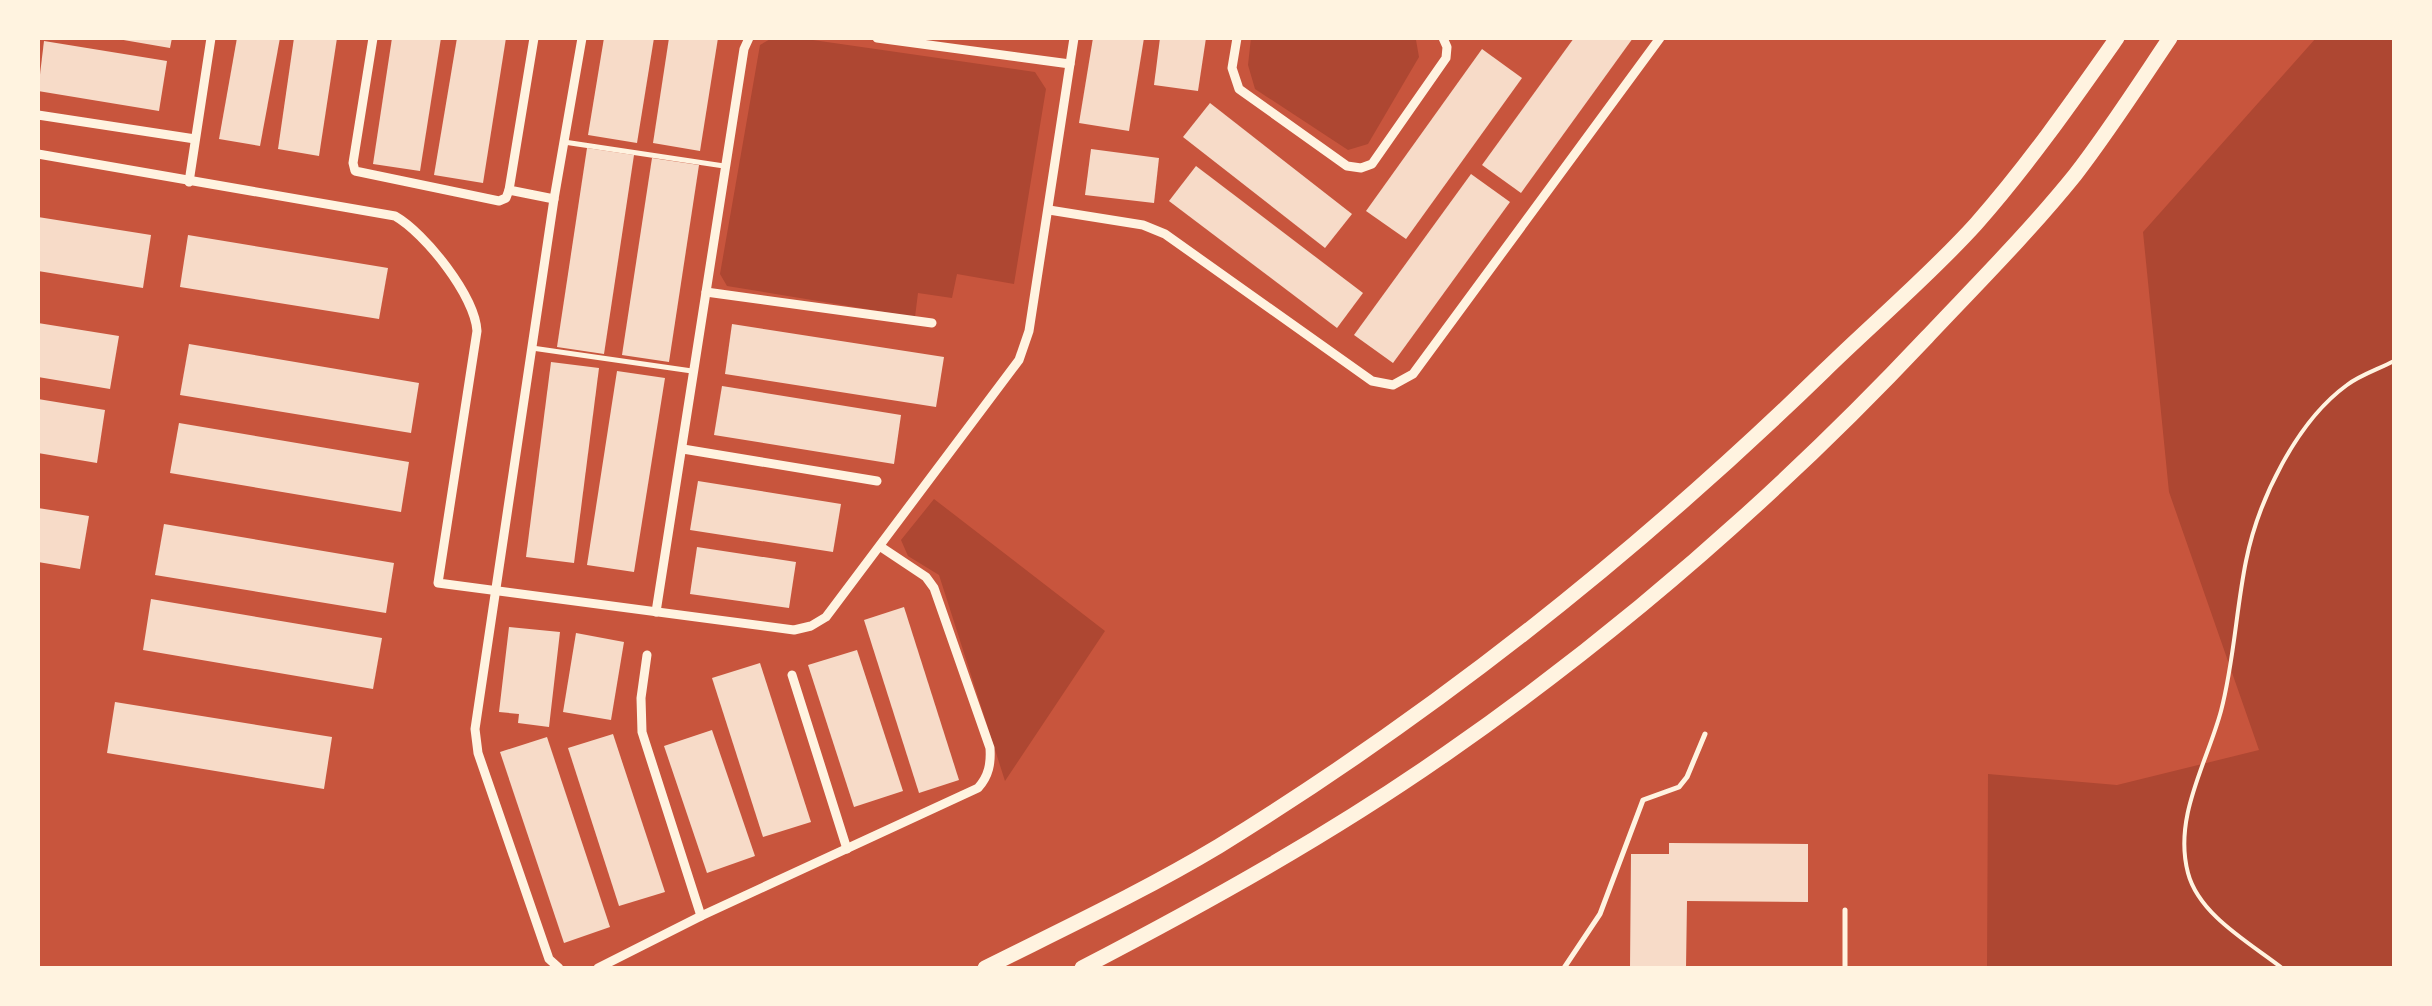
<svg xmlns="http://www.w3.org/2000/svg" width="2432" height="1006" viewBox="0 0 2432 1006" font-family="'DM Sans',sans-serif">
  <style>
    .green { fill: #ae4732 }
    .building { fill: #f7dbc8 }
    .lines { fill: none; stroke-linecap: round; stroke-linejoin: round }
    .path { stroke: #fff3e0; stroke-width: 4 }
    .service { stroke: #fff3e0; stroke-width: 5 }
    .minor { stroke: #fff3e0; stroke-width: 9 }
    .motorway { stroke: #fff3e0; stroke-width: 15 }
  </style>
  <rect width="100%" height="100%" fill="#c8553d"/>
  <g class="green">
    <polygon points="772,38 799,38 1035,72 1046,89 1014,284 957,274 952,298 918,293 915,317 727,286 720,274 760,45"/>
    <polygon points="1251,38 1413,38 1416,40 1419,57 1368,144 1348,150 1255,89 1248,65"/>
    <polygon points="2316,38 2394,38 2394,968 1987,968 1988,774 2117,785 2259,750 2169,492 2143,232"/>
    <polygon points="934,499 1105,631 1005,781 939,575 908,556 901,540"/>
  </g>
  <g class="building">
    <polygon points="112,38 172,38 170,48"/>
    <polygon points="237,38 280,38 260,146 219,139"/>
    <polygon points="294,38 337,38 319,156 278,149"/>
    <polygon points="392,38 441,38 420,171 373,164"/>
    <polygon points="457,38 506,38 483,183 434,175"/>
    <polygon points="604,38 654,38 637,143 588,135"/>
    <polygon points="669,38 718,38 700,151 653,143"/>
    <polygon points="1093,38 1144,38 1129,131 1079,123"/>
    <polygon points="1160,38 1206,38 1198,91 1154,85"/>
    <polygon points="1574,38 1633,38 1521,193 1482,165"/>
    <polygon points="44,41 167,61 159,111 38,91"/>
    <polygon points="1482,49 1522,78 1406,239 1366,211"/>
    <polygon points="1210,103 1352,214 1325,248 1183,137"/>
    <polygon points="587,148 634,155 604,354 557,347"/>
    <polygon points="1091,149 1159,158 1154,203 1085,195"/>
    <polygon points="652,158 699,165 669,362 622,355"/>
    <polygon points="1196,166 1363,293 1337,328 1169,201"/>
    <polygon points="1471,174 1510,202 1393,363 1354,335"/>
    <polygon points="38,217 151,235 143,288 38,271"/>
    <polygon points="188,235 388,268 379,319 180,287"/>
    <polygon points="38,323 119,336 110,389 38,377"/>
    <polygon points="732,324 944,357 936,407 725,374"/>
    <polygon points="189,344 419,383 411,433 180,395"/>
    <polygon points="551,362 599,368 574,563 526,557"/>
    <polygon points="617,371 665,378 634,572 587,565"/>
    <polygon points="722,386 901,415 894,464 714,435"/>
    <polygon points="38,399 105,410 97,463 38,453"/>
    <polygon points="179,423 409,462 401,512 170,473"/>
    <polygon points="698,481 841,504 833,552 690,530"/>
    <polygon points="38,508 89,516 80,569 38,562"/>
    <polygon points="164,524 394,563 386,613 155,575"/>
    <polygon points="697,547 796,562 789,608 690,594"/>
    <polygon points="151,599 382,638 373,689 143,650"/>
    <polygon points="904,607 959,780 919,793 864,620"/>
    <polygon points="509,627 560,632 549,727 518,723 519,714 499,712"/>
    <polygon points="576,633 624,642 611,720 563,712"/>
    <polygon points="857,650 903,791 854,807 808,665"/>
    <polygon points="760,663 811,822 763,837 712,678"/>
    <polygon points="115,702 332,737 324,789 107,753"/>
    <polygon points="712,730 755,856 707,873 664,746"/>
    <polygon points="613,734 665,892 619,906 568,748"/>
    <polygon points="547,737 610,927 564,943 500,752"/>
    <polygon points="1669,843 1808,844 1808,902 1687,901 1686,968 1630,968 1631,854 1669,854"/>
  </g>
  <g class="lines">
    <path class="path" d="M 2282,968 C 2250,943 2199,915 2188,873 C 2173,817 2207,763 2221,711 C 2234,662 2236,610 2246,561 C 2258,501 2296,422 2347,385 C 2360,375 2379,369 2394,361"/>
    <g class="service">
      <polyline points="564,142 724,166"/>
      <polyline points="532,348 692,371"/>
      <polyline points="1845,910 1845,968"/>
      <polyline points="1564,968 1600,914 1643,800 1679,787 1687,777 1705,734"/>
    </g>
    <g class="minor">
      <polyline points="373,38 353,163 355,171 499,201 506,198 509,190"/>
      <polyline points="534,38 509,190 554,199"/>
      <polyline points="877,38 1070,64"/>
      <polyline points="1237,38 1232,68 1239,89 1347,166 1361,168 1372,164 1446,58 1447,47 1443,38"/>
      <polyline points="38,115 195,139"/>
      <path d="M 38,154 L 395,216 C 425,233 475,296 477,331 L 438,583 L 794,630 L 811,626 L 826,617 L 1019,360 L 1029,331 L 1074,38"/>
      <polyline points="189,182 211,38"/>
      <polyline points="1049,210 1143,225 1165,234 1372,381 1393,385 1413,374 1660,38"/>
      <polyline points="706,292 932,323"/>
      <polyline points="683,449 877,481"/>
      <polyline points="656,612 744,49 749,38"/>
      <polyline points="647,655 641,698 642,732 701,916"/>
      <polyline points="792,675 847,849"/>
      <polyline points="559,968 549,959 478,753 475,729 554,199 582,38"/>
      <path d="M 598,968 L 701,916 L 978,788 C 989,776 991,763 990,748 L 934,588 L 926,577 L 881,547"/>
    </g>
    <g class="motorway">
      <path d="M 985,968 C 1063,929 1144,891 1219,846 C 1438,711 1640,550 1824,371 C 1874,322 1929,276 1976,224 C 2028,165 2072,102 2117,38"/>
      <path d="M 1082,968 C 1207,903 1331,834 1447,753 C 1621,632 1782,491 1927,337 C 1977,284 2029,232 2075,175 C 2109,131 2139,84 2170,38"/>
    </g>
  </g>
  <rect width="2432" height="1006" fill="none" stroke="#fff3e0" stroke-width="80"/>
</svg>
